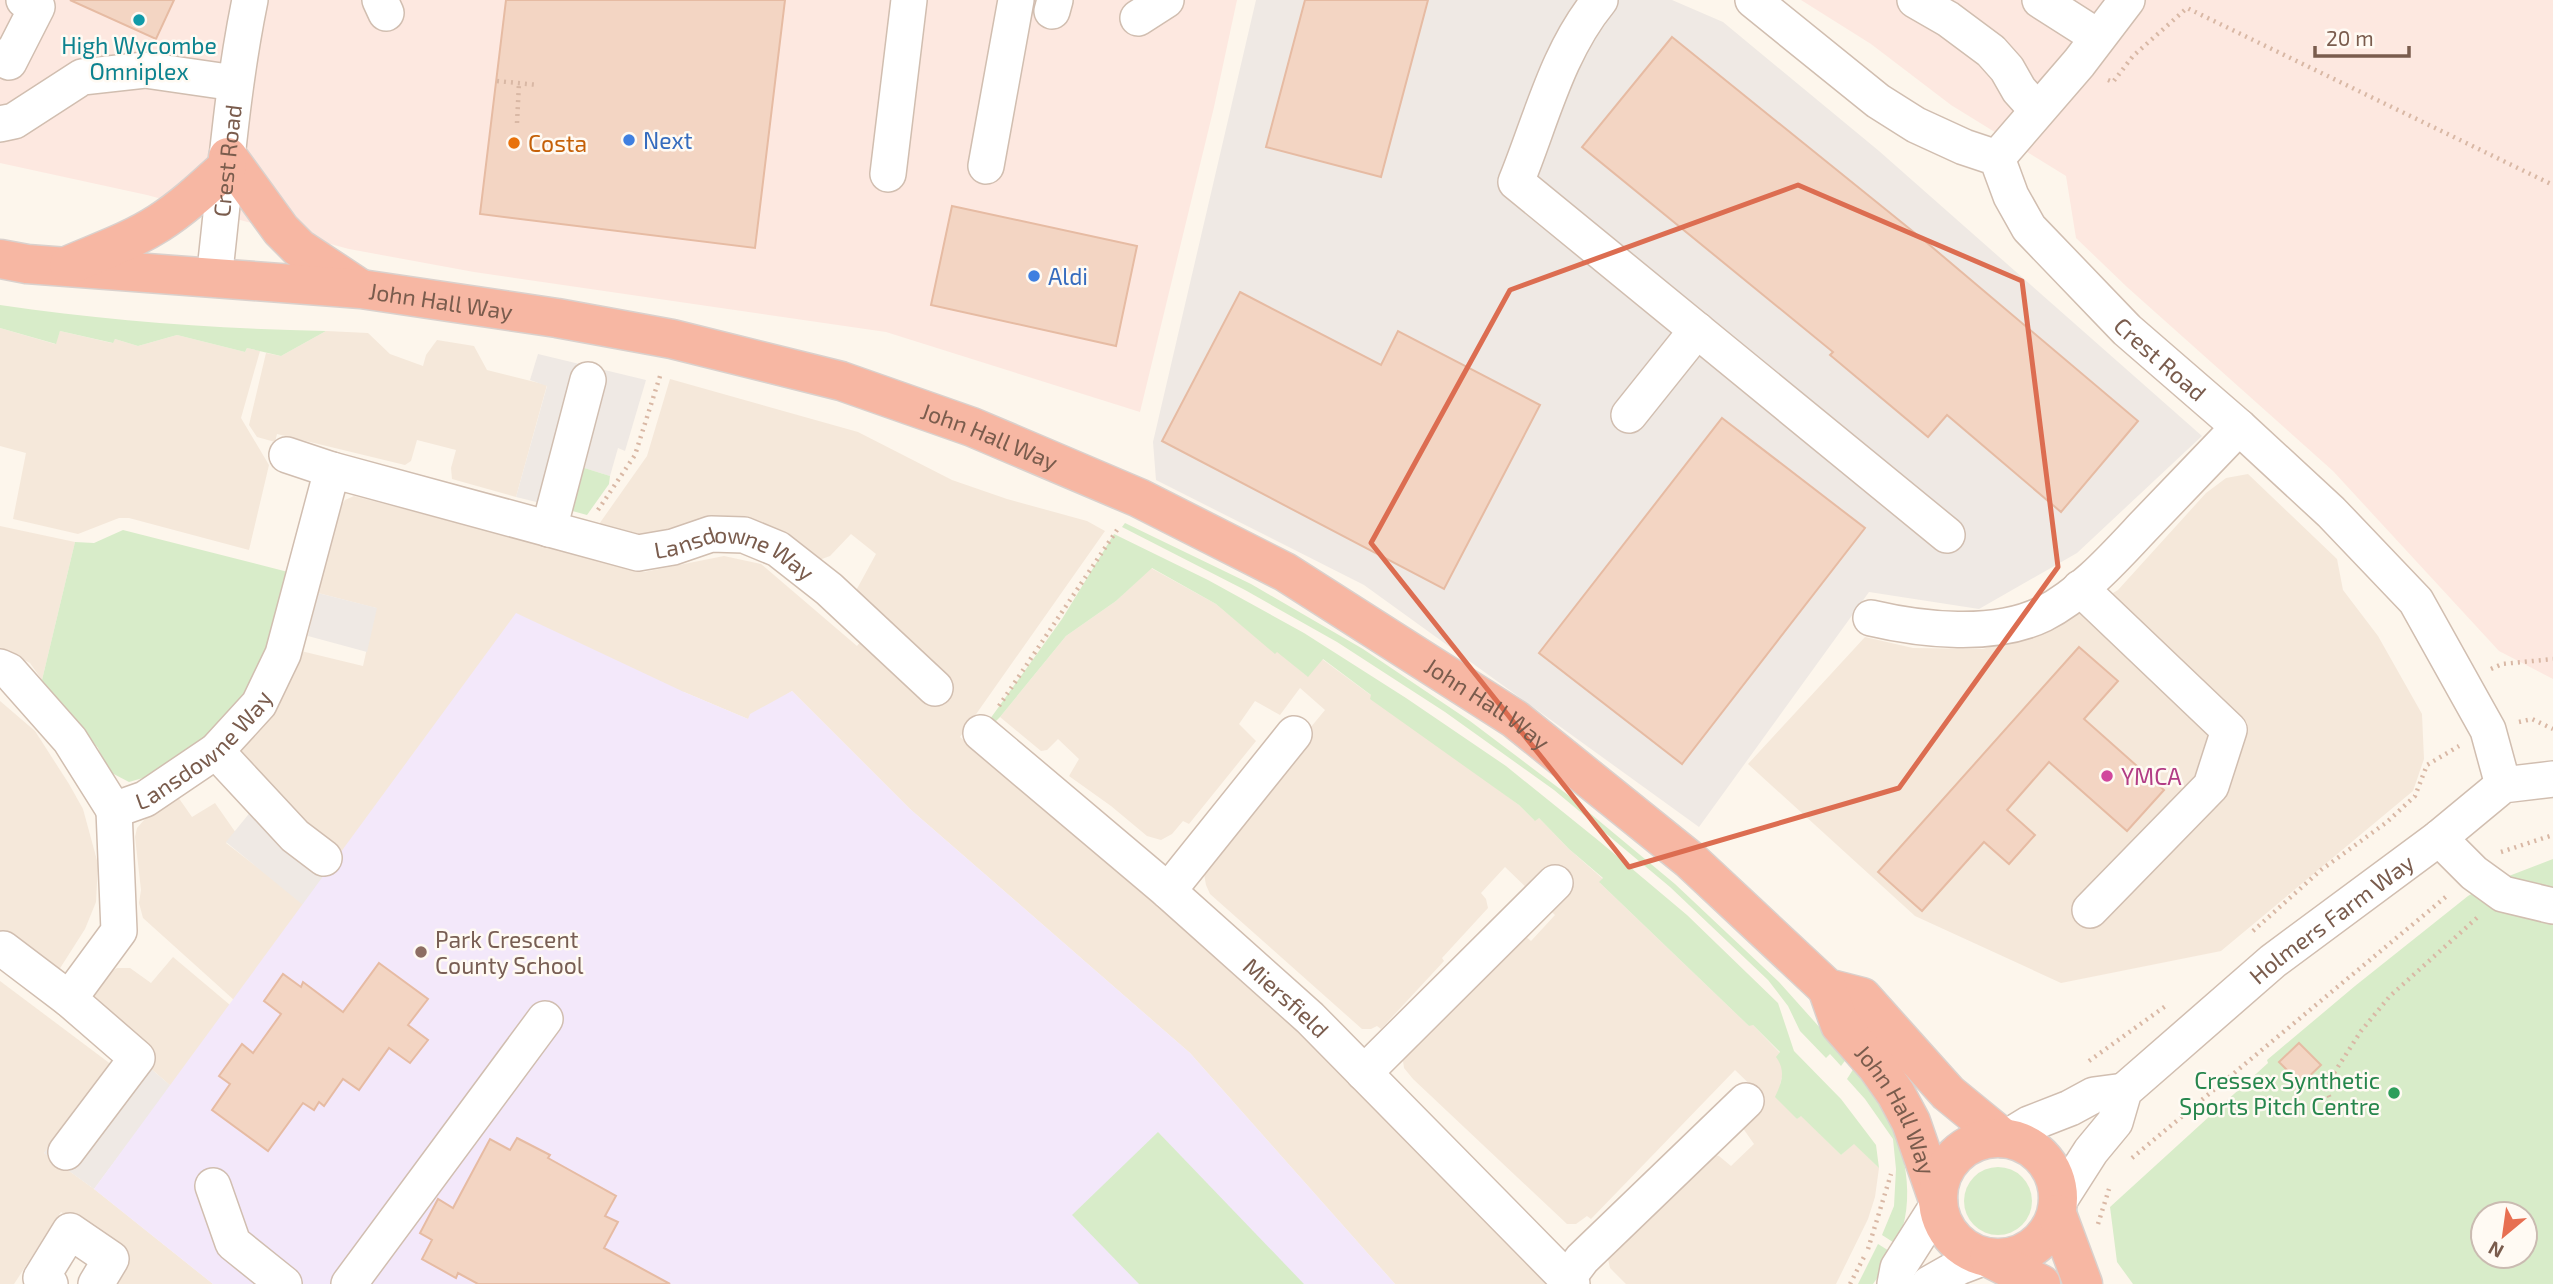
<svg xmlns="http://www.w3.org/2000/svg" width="2553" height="1284" viewBox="0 0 2553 1284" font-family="'Exo 2',sans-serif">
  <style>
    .residential { fill: #f5e8da }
    .commercial { fill: #fde8e0 }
    .industrial { fill: #efe9e4 }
    .education { fill: #f3e8fa }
    .green { fill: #d8ecc9; fill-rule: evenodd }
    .building { fill: #f3d5c3; stroke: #e6bba3; stroke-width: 2 }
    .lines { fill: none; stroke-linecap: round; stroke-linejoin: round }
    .minor-casing { stroke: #d1beb0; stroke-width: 38 }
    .highway-casing { stroke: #dad1cd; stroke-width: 41 }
    .path { stroke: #d9b8a5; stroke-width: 4.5; stroke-dasharray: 2 5; stroke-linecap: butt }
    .minor { stroke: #fff; stroke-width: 35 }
    .highway { stroke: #f7b7a3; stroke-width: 38 }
    .marked { fill: none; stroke: #dc6d51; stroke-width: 5; stroke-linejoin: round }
    .culture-dot { fill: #0f9aa8; stroke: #fffaf3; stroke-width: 2.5 }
    .shop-dot { fill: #3f7fe0; stroke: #fffaf3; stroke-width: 2.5 }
    .food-dot { fill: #e8710a; stroke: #fffaf3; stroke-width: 2.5 }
    .hotel-dot { fill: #d1479c; stroke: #fffaf3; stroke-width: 2.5 }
    .education-dot { fill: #8d6e63; stroke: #fffaf3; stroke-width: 2.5 }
    .leisure-dot { fill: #2e9e5b; stroke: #fffaf3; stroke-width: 2.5 }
    .labels { text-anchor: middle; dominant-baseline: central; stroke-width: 5; stroke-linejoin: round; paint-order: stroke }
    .culture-label { font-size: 23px; fill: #0d838f; stroke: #fffaf3 }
    .shop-label { font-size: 23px; fill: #366cbe; stroke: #fffaf3; text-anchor: start }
    .food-label { font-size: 23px; fill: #c56008; stroke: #fffaf3; text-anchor: start }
    .street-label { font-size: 23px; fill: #7a5c4d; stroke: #fffaf3 }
    .hotel-label { font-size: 23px; fill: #b23c85; stroke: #fffaf3; text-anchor: start }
    .education-label { font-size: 23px; fill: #785e54; stroke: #fffaf3; text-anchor: start }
    .leisure-label { font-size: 23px; fill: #27864d; stroke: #fffaf3; text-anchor: end }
  </style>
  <rect width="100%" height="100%" fill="#fdf6ec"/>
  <g class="residential">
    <polygon points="0,328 55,344 60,331 112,343 115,339 138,346 177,335 245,352 247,348 260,351 241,418 269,465 249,550 129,518 119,518 78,534 13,519 26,453 0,446"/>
    <polygon points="326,331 368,333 390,354 423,366 426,355 437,340 474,346 487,370 547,385 516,497 452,479 451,468 456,450 417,440 411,461 405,465 277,434 275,442 257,437 249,425 266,353 281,356"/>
    <polygon points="670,379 858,432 952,480 1007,499 1087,521 1105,531 960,737 1067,825 1352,1081 1559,1284 1395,1284 1190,1053 910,809 792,691 748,719 684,692 339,856 231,758 246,745 277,708 294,675 301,651 363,666 376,608 318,593 338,510 345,500 354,496 644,572 724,556 761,564 857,646 875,624 853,596 876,554 851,534 830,556 811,563 772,534 638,542 597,527 647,456"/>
    <polygon points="2248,474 2337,559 2343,590 2378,636 2422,714 2424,759 2413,791 2221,951 2061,983 1915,916 1748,764 1865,637 1913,648 1983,649 2055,627 2118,590 2206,493 2226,478"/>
    <polygon points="0,526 75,542 42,680 30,663 0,648"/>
    <polygon points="1151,568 1216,604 1275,653 1277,651 1307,676 1322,659 1519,805 1534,820 1538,817 1569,849 1603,879 1600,883 1749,1026 1752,1024 1780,1053 1783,1073 1780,1085 1797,1119 1801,1115 1841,1155 1854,1143 1879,1168 1875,1197 1868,1219 1836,1284 1626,1284 1610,1268 1608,1259 1610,1253 1709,1154 1719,1156 1731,1166 1754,1144 1740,1124 1765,1099 1735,1070 1591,1219 1587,1216 1576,1224 1567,1224 1413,1079 1404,1068 1403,1061 1407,1055 1405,1051 1524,935 1531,941 1555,915 1505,867 1481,893 1486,899 1488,908 1442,958 1444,961 1381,1029 1377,1026 1371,1029 1362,1029 1210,894 1206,885 1204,874 1207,865 1262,786 1325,710 1300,688 1280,715 1255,701 1239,724 1256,741 1189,824 1183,821 1172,834 1161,840 1147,836 1111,806 1069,776 1079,759 1058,739 1047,750 1041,751 1000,717 1066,636 1116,601"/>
    <polygon points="0,701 35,731 69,784 83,809 98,864 96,902 85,929 57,973 0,933"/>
    <polygon points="178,797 192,817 215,803 236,833 226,843 305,904 234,1000 143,918 139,903 141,890 135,837 137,828 144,820"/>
    <polygon points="173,957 230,1005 171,1086 87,1013 95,991 110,972 117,968 130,968 151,983"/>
    <polygon points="0,981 112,1065 44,1153 94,1189 213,1284 111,1284 129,1255 61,1212 14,1284 0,1284"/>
  </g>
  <g class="commercial">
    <polygon points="0,0 1237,0 1214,107 1140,412 886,332 474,272 349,249 147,195 0,163"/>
    <polygon points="1801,0 2553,0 2553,679 2499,651 2333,471 2127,287 2076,238 2066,176 1951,105 1871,44"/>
  </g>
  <g class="industrial">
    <polygon points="1256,0 1672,0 1723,22 1879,151 2202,436 2077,553 1979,609 1869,592 1699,827 1364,585 1156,480 1153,442"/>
    <polygon points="538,354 646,380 625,451 618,448 610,476 578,466 565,509 516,497 547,386 530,380"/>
    <polygon points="318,593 377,608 367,652 308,636"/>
    <polygon points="252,810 339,856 303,905 226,842"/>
    <polygon points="128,1049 171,1086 94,1189 44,1153 112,1065"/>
  </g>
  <polygon class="education" points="516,613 684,692 748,719 750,714 792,691 910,809 1190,1053 1395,1284 213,1284 94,1189"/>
  <g class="green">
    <path d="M 0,305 C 108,321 217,329 326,331 L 281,356 L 247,348 L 245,352 L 177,335 L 138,346 L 115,339 L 113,343 L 60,331 L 56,344 L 0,328 Z"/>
    <polygon points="578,466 610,476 609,484 587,515 565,509"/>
    <polygon points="1125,523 1251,584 1363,649 1470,721 1568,795 1675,884 1779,982 1847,1058 1841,1066 1830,1054 1826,1058 1800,1031 1788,1006 1768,980 1670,887 1554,790 1445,712 1337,642 1245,590 1122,527"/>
    <polygon points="123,530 288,572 266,664 241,708 205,744 160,773 129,782 108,771 98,748 42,680 75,542 94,543"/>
    <path d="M 1114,534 L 1208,580 L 1304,633 L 1406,698 L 1506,766 L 1599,841 L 1687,915 L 1778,1003 L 1794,1051 L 1841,1099 L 1876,1145 L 1879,1168 L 1854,1144 L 1841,1155 L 1801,1116 L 1797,1119 L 1775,1097 C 1782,1082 1786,1071 1776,1057 L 1780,1052 L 1753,1025 L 1749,1026 L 1599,882 L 1603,878 L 1569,849 L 1539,818 L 1535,821 L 1519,805 L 1370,699 L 1371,695 L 1323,659 L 1308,677 L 1277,652 L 1275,654 L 1216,604 L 1152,568 L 1116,601 L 1066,636 L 1000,717 L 995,722 L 990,719 L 1062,619 Z"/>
    <path d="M 2553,859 L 2553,1284 L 2133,1284 L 2117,1262 L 2110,1207 L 2268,1063 L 2267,1060 L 2355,986 L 2468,896 L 2488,884 ZM 2483,1214 L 2525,1214 L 2525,1256 L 2483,1256 Z"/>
    <path d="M 1854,1068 C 1863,1079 1874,1090 1881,1102 C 1905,1140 1918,1203 1896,1244 L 1882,1235 L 1894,1206 L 1896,1169 L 1893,1139 L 1865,1099 L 1847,1079 Z"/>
    <polygon points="1158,1132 1304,1284 1139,1284 1072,1215"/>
    <circle cx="1998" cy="1201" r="34"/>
    <polygon points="1878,1244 1894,1254 1873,1284 1858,1284"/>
  </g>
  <g class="building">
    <polygon points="70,0 174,0 156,39"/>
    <polygon points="506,0 785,0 755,248 480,214"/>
    <polygon points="1305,0 1428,0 1381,177 1266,147"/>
    <polygon points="1672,37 1926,242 2138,421 2061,512 1947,415 1928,437 1830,355 1833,352 1582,147"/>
    <polygon points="952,206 1137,246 1116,346 931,305"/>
    <polygon points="1240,292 1381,365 1398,331 1540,405 1444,589 1162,441"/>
    <polygon points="1722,418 1865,528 1682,764 1539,653"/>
    <polygon points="2079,647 2118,681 2084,719 2164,790 2127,831 2049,762 2007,810 2035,835 2009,864 1984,842 1922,911 1878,872"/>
    <polygon points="379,963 428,999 408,1025 428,1040 410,1063 389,1048 359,1090 343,1079 324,1106 319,1102 314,1110 303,1103 268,1151 212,1110 230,1084 219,1076 242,1044 253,1053 281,1014 264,1001 283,974 301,987 303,982 343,1012"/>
    <polygon points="2299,1043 2321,1065 2301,1084 2279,1062"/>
    <polygon points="517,1138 550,1155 548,1158 616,1196 605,1216 618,1222 604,1248 670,1284 478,1284 458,1273 456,1278 422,1259 432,1240 420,1233 438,1199 453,1208 490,1139 510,1150"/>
  </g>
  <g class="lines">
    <defs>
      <g id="minor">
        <polyline points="380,0 386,13"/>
        <path d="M 1600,0 C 1557,52 1541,121 1516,182 L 1947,535"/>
        <path id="s1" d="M 1753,0 L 1878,101 L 1916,125 L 1964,147 L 1997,158 L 2011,196 L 2029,228 L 2127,330 L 2239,427 L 2331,512 L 2416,601 L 2488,730 L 2503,785"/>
        <polyline points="1915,0 1948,19 1991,51 2007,69 2019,90 2037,110"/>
        <polyline points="2040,0 2098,37"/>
        <polyline points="1052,11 1055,0"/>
        <polyline points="1138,18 1166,0"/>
        <polyline points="0,57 9,62 37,7 24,0"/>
        <polyline points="0,124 14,121 82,77 145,70 235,83"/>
        <polyline points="1997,158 2079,63 2127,0"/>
        <polyline points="986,166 1016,0"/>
        <polyline points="888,174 909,0"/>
        <path id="s2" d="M 214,279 C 225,186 231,92 250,0"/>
        <polyline points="1629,415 1697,330"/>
        <polyline points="287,455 332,470"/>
        <polyline points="549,529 588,380"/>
        <polyline points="2080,588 2229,730 2211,786 2090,910"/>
        <path d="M 1871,618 C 1922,630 1994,638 2043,614 C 2082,594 2114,558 2143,527 C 2175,494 2207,460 2239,427"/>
        <path id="s3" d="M 0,667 L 9,671 L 70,740 L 114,810 L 145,799 L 216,751 L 259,704 L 283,654 L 332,470 L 638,553 L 673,547 L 711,534 L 744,535 L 778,549 L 829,589 L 935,688"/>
        <path id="s4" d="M 981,733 L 1168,891 L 1310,1018 L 1572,1284"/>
        <polyline points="216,751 295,836 324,858"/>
        <polyline points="2439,838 2474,873 2503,894 2553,906"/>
        <polyline points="1168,891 1294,734"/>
        <polyline points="3,949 69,999 119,931 114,810"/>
        <polyline points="1364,1073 1555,883"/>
        <polyline points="2006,1138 2029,1124 2070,1108 2094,1095 2124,1091"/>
        <polyline points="66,1152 137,1058 69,999"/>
        <polyline points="213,1186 233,1243 284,1284"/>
        <path id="s5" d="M 2059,1201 L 2091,1151 L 2115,1122 L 2124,1091 L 2273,961 L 2439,838 L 2503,785 L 2553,779"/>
        <polyline points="1567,1279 1582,1259 1746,1101"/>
        <polyline points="50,1284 41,1278 70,1231 111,1259 96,1284"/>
        <polyline points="349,1284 545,1019"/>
        <polyline points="1895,1284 1898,1268 1938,1205"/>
        <polyline points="1929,1284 1959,1267 1985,1257"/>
      </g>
      <g id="highway">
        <polyline points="228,157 281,230 299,248 358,287"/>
        <path id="s6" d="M 0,259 L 27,264 L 361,289 L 557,318 L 672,339 L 841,381 L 972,427 L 1139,498 L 1285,572 L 1515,719 L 1690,860 L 1827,988 L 1862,997 L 1948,1093 L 2003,1138"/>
        <path d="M 69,265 C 99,252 131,241 159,223 C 184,207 205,187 227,167"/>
        <path id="s7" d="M 1827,988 L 1840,1025 L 1877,1067 L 1896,1094 L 1911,1122 L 1938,1200"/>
        <circle cx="1998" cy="1198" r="60"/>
        <polyline points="2057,1214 2083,1284"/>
        <polyline points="1989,1258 2041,1284"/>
      </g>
    </defs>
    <use href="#minor" class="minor-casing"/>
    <use href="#highway" class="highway-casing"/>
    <g class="path">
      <polyline points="2108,80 2113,82 2133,56 2187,8 2553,185"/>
      <polyline points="497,81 538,85"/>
      <polyline points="517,123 519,83"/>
      <polyline points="598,510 635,455 661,373"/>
      <polyline points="2491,669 2502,664 2553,659"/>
      <polyline points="999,706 1119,527"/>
      <polyline points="2519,722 2532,719 2553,729"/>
      <polyline points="2501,852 2553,835"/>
      <polyline points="2253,931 2321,870 2387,822 2415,796 2427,765 2459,746"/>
      <polyline points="2089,1061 2167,1005"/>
      <polyline points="2335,1110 2325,1087 2361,1031 2390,996 2479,916"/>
      <polyline points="2132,1158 2448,895"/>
      <polyline points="2098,1224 2109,1189"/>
      <polyline points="1868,1249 1891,1174"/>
      <polyline points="1850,1284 1864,1257"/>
    </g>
    <use href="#minor" class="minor"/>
    <use href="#highway" class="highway"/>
  </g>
  <path class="marked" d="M 1798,185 L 2022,281 L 2058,567 L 1899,788 L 1629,867 L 1371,543 L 1510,290 Z"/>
  <circle class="culture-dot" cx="139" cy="20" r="7"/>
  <g class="shop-dot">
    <circle cx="629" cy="140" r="7"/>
    <circle cx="1034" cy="276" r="7"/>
  </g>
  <circle class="food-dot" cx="514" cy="143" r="7"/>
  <circle class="hotel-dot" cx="2107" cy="776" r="7"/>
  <circle class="education-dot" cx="421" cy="952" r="7"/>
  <circle class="leisure-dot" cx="2394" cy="1093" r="7"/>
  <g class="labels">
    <g class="culture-label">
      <text x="139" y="45">High Wycombe<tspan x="139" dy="26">Omniplex</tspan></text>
    </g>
    <g class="shop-label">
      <text x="643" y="140">Next</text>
      <text x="1048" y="276">Aldi</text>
    </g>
    <g class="food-label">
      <text x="528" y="143">Costa</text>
    </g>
    <g class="street-label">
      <text stroke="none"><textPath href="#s2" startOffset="119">Crest Road</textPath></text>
      <text stroke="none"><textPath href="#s6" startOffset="443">John Hall Way</textPath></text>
      <text stroke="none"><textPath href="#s1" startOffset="556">Crest Road</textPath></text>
      <text stroke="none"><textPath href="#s6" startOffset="1010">John Hall Way</textPath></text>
      <text stroke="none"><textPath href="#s3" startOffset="1032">Lansdowne Way</textPath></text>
      <text stroke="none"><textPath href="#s6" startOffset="1577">John Hall Way</textPath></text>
      <text stroke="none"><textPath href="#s3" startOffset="294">Lansdowne Way</textPath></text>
      <text stroke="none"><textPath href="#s5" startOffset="399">Holmers Farm Way</textPath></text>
      <text stroke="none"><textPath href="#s4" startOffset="404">Miersfield</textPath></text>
      <text stroke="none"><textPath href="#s7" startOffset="142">John Hall Way</textPath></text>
    </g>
    <g class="hotel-label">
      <text x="2121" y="776">YMCA</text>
    </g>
    <g class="education-label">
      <text x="435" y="939">Park Crescent<tspan x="435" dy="26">County School</tspan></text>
    </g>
    <g class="leisure-label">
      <text x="2380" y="1080">Cressex Synthetic<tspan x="2380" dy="26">Sports Pitch Centre</tspan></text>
    </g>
  </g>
  <g transform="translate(2504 1235) rotate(209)"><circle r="33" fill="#fffaf3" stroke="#cabbb1" stroke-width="2"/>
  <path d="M0-5L12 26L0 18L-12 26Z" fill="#e76f51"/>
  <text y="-10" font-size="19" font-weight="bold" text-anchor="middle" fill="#7a5c4d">N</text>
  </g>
  <path d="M2315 46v10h94v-10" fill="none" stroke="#7a5c4d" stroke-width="3.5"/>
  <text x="2326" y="46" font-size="21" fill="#7a5c4d" stroke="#fffaf3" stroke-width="5" paint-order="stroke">20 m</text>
</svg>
